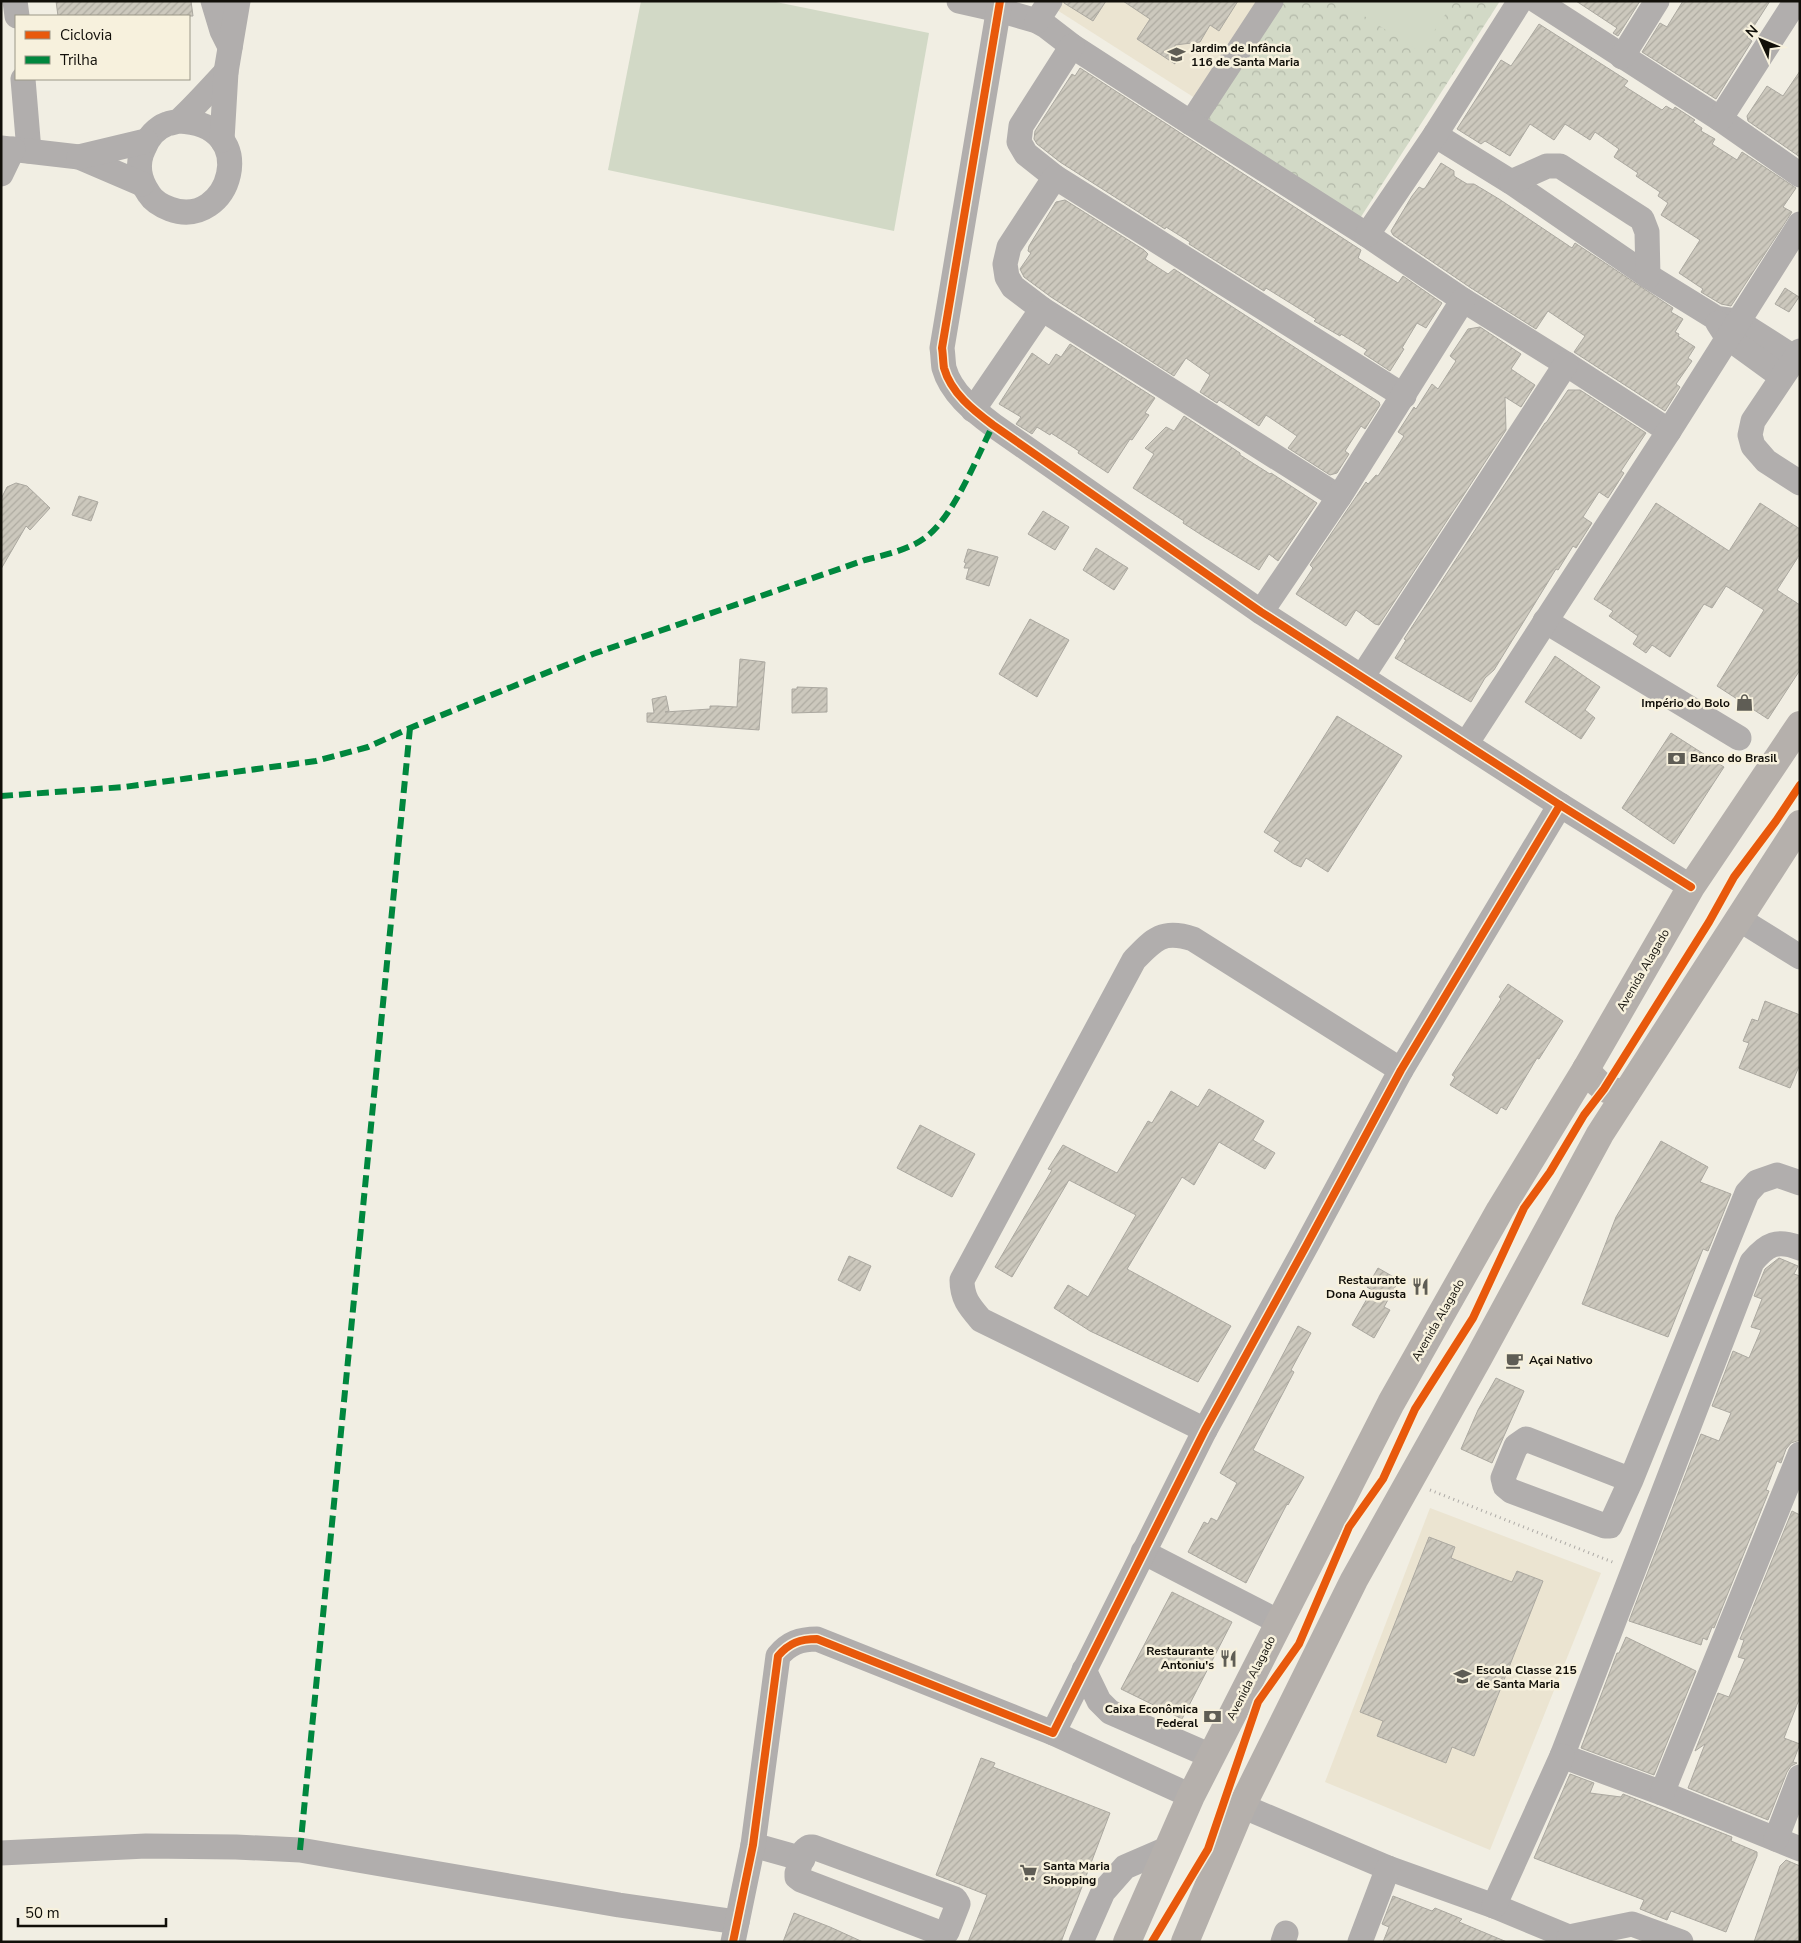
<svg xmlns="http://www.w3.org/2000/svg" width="1801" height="1943" viewBox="0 0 1801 1943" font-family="'Nunito Sans',sans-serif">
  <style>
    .built { fill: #ebe4d1 }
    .forest { fill: url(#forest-crowns) }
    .garden { fill: #d2d9c6 }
    .building { fill: url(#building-hatch); stroke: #aba8a0 }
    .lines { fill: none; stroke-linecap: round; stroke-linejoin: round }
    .path { stroke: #adaaa6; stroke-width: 3; stroke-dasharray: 1 4; stroke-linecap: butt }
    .minor { stroke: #b1aead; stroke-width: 25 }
    .major { stroke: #b5b0ac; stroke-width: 28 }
    .quiet { stroke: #00873e; stroke-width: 6; stroke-dasharray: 12 6; stroke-linecap: butt }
    .cycleway-casing { stroke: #f7f1dd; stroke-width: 11 }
    .cycleway { stroke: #e8590c; stroke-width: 8 }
    .labels { text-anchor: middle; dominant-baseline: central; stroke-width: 5; stroke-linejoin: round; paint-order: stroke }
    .poi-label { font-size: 12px; font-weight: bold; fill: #110f09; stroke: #f7f1dd; text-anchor: start }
    .street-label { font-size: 12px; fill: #110f09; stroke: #f7f1dd }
  </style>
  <defs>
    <pattern id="forest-crowns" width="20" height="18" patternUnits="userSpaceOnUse" patternTransform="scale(1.25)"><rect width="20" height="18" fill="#d2d9c6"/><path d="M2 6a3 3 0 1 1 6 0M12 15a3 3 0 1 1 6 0" fill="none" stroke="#b3b9a9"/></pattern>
    <pattern id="building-hatch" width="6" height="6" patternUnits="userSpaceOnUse" patternTransform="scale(1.25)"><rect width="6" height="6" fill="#ccc8bd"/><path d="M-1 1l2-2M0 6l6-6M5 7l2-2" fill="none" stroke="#aeaba1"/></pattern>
  </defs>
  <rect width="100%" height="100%" fill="#f1eee3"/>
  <g class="built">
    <polygon points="1062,1 1262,1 1198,100 1057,10"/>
    <polygon points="1430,1508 1601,1573 1490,1850 1325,1782"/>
  </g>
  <polygon class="forest" points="1283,1 1500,1 1357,223 1203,124"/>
  <g class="garden">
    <polygon points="641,1 771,1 929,33 894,231 608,170"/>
    <polygon points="1341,1 1443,1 1451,6 1420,52"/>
  </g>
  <g class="building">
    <polygon points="56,1 191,1 193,16 58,16"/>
    <polygon points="1064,1 1106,1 1093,21 1064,3"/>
    <polygon points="1123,1 1238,1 1219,31 1210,25 1200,42 1175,45 1175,64 1137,39 1150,19"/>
    <polygon points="1576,1 1640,1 1618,36 1613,33 1617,28"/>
    <polygon points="1683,1 1770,1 1747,37 1752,41 1716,99 1642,52 1660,23 1667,27"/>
    <polygon points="1539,24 1628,81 1624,86 1662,110 1666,106 1673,110 1675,107 1695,120 1693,122 1702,128 1701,131 1715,139 1712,144 1737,160 1742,152 1796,188 1783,207 1792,212 1731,306 1721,304 1701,292 1703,289 1679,273 1700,240 1661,215 1668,203 1658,196 1660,192 1636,176 1638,173 1614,157 1619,149 1595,132 1590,140 1565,124 1554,140 1530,124 1510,156 1485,141 1481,144 1457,129 1501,60 1511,66"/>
    <polygon points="1080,68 1361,250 1358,258 1398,283 1403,276 1442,303 1426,328 1417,323 1402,348 1404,349 1390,371 1364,354 1367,350 1341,334 1340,336 1314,321 1316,319 1266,288 1264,291 1189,244 1190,242 1166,227 1165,229 1060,162 1037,144 1034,139 1035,131 1072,74 1075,76"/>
    <polygon points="1800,71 1800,157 1748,121 1747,116 1767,86 1783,96"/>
    <polygon points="1441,163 1454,171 1454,176 1467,184 1474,184 1499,199 1572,248 1575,243 1673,308 1671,312 1683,319 1675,332 1679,334 1678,336 1695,347 1688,358 1692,361 1676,384 1680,387 1665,411 1574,352 1585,336 1548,311 1536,329 1471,288 1393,235 1391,231 1412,196 1419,187 1423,189 1425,188"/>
    <polygon points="1065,200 1144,250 1148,254 1145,259 1168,274 1174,269 1379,402 1380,405 1365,429 1361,426 1345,451 1349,454 1337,473 1330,475 1288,448 1297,436 1266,415 1259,426 1219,400 1217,403 1200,392 1210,375 1186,358 1174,376 1051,297 1024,277 1020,269 1031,253 1028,251 1029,246 1056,202"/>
    <polygon points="1785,288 1799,297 1789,312 1775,304"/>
    <polygon points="1480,327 1521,354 1511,369 1535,385 1521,407 1505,397 1506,430 1379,625 1375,624 1356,610 1346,626 1296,594 1313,568 1310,565 1366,482 1368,484 1376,475 1378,476 1404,436 1398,432 1414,407 1416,409 1432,384 1438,389 1456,361 1450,356 1468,329"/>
    <polygon points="1070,344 1155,398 1145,413 1149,415 1132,440 1130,439 1108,473 1078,453 1079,451 1051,433 1050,435 1037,427 1032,434 1016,424 1021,417 999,404 1032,353 1049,365 1056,354 1061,357"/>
    <polygon points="1568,390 1580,390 1646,433 1621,471 1624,473 1608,498 1599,492 1583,517 1592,523 1576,548 1573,546 1558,570 1556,569 1494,670 1485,678 1471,702 1395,658 1406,640 1404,639 1545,423 1546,423"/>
    <polygon points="1184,416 1240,453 1240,455 1270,474 1271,473 1317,503 1278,561 1269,554 1259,570 1203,536 1183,523 1184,521 1133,488 1154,454 1145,448 1166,427 1174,431"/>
    <polygon points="16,483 27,486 50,508 30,530 26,526 1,569 1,499 7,487"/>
    <polygon points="79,496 98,502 91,521 72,515"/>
    <polygon points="1656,503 1729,551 1760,503 1800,529 1800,554 1777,590 1800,605 1800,670 1768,719 1717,686 1764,610 1726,586 1712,608 1704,604 1670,657 1652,645 1646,653 1633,644 1638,636 1609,616 1613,611 1594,599"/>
    <polygon points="1043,511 1069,527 1055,550 1028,534"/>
    <polygon points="1096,548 1128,568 1114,590 1083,570"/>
    <polygon points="968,549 998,557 989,586 966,579 969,568 964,568 966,563 964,562"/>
    <polygon points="1030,619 1069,640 1037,697 999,674"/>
    <polygon points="1555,656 1600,687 1585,710 1595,718 1581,739 1525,702"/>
    <polygon points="740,659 765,662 759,730 647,722 647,713 654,713 652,699 666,696 669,711 665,712 710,709 710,706 718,706 737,707"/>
    <polygon points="797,687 827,688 827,712 792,713 792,689 797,689"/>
    <polygon points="1337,716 1402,756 1328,872 1306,858 1301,867 1294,864 1274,851 1280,842 1264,832"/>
    <polygon points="1671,733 1724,767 1674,844 1622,808"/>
    <polygon points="1508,984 1563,1021 1539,1059 1537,1058 1506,1110 1501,1107 1497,1114 1450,1085 1455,1077 1452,1075 1501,999 1499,997"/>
    <polygon points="1765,1001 1800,1015 1800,1064 1790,1088 1739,1068 1749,1043 1743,1041 1752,1019 1758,1021"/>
    <polygon points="1209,1089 1264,1121 1253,1140 1275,1153 1265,1169 1219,1142 1194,1185 1182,1177 1127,1269 1231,1326 1198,1382 1090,1331 1054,1308 1068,1285 1088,1297 1136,1215 1069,1180 1012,1277 995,1267 1052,1170 1048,1169 1063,1145 1117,1173 1148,1121 1152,1123 1171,1091 1198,1107"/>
    <polygon points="920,1125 975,1154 952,1197 897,1168"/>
    <polygon points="1661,1141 1708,1167 1700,1182 1731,1194 1708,1251 1703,1249 1668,1337 1582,1304 1616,1217"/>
    <polygon points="849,1256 871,1266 860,1291 838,1280"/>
    <polygon points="1779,1258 1798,1266 1794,1274 1800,1276 1800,1440 1791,1443 1786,1449 1781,1463 1777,1461 1766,1490 1769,1491 1714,1628 1712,1627 1707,1640 1703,1638 1701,1645 1629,1621 1701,1434 1719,1441 1731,1413 1712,1406 1733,1351 1749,1358 1761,1330 1751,1327 1762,1299 1754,1296 1765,1269"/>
    <polygon points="1378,1268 1399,1280 1384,1307 1390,1310 1374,1338 1352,1325 1372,1290 1367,1287"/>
    <polygon points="1298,1326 1311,1333 1291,1370 1294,1372 1253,1450 1304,1477 1288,1505 1287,1504 1246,1583 1188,1552 1204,1522 1208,1524 1211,1518 1217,1521 1237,1483 1220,1473"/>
    <polygon points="1496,1378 1524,1391 1492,1463 1461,1449 1478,1410"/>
    <polygon points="1792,1511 1800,1515 1800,1697 1784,1738 1800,1744 1793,1762 1797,1763 1791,1766 1787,1772 1768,1820 1688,1788 1705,1744 1695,1751 1718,1693 1729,1697 1745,1659 1738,1657 1744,1640 1740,1639"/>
    <polygon points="1429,1537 1455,1547 1451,1558 1486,1572 1512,1582 1517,1571 1543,1581 1474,1756 1452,1747 1446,1763 1377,1736 1383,1721 1360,1712"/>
    <polygon points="1172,1592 1232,1622 1182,1719 1121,1689"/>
    <polygon points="1626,1637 1696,1671 1654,1775 1581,1748 1617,1653 1619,1653"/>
    <polygon points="981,1758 995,1763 993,1767 1110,1813 1061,1942 968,1942 987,1895 936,1875"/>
    <polygon points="1570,1774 1594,1783 1590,1793 1621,1797 1623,1794 1732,1837 1731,1841 1757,1852 1757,1856 1726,1932 1671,1911 1667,1920 1640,1909 1644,1900 1534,1858"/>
    <polygon points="1786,1860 1800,1866 1800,1942 1754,1942 1780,1866"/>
    <polygon points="1393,1896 1432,1911 1435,1908 1462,1919 1459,1922 1507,1942 1383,1942 1389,1927 1382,1924"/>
    <polygon points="794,1913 830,1927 863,1942 783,1942"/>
  </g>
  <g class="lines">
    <polyline class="path" points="1430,1490 1615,1563"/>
    <g class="minor">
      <polyline points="15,1 17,16"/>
      <polyline points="213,1 222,31 230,47"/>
      <polyline points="959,1 999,10 1037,21 1046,26 1072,46 1191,123 1271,1"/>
      <path d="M 1000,1 L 942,348 C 943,354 943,362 944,368 C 951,393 973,410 993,425 L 1261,612 L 1560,805 L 1691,887"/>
      <polyline points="1537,1 1720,119 1800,175"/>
      <polyline points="1037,21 1050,1"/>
      <polyline points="1622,57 1657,1"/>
      <polyline points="23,79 29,151"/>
      <polyline points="1720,119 1796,1"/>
      <path d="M 179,121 C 263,124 230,231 170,209 C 162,206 154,202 149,194 C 139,180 136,164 144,148 C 148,138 156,128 167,124 C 172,122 177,123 181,119 C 197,104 211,88 226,72"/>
      <polyline points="1191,123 1367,235 1463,300 1566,364 1669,431"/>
      <polyline points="1435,135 1511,182 1648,276 1716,318 1737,321 1795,358"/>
      <polyline points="222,140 226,72 238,1"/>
      <polyline points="1,148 79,157 142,184"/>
      <polyline points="79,157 146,141"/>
      <polyline points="1,174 13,149"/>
      <polyline points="1055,177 1026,154 1019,142 1021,126 1072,46"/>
      <polyline points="1511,182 1547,166 1560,166 1634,214 1642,219 1647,232 1648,276"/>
      <polyline points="1367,235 1435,135 1520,1"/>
      <polyline points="1042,309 1013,287 1007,277 1005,264 1009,247 1055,177 1404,396"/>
      <polyline points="1718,323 1727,337 1782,377"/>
      <polyline points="1800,351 1753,421 1750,435 1753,446 1766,461 1800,483"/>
      <polyline points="973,410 1042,309 1339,497"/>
      <polyline points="1261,612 1339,497 1463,300"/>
      <polyline points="1545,621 1739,738"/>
      <polyline points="1362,677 1566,364"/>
      <polyline points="1466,744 1669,431 1800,224"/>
      <polyline points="1739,919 1800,957"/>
      <path d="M 1800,1248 C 1777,1239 1767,1244 1752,1262 L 1562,1756 L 1662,1793 L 1800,1849"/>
      <path d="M 1205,1430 L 981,1320 C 969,1306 962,1298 962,1280 L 1134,960 C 1154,939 1163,929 1193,939 L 1401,1070"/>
      <polyline points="1631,1480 1526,1439 1516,1446 1503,1478 1505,1486 1511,1491 1605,1526 1610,1526 1631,1480 1747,1193 1757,1182 1777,1175 1800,1183"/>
      <polyline points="1143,1552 1279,1622"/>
      <polyline points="1084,1670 1099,1701 1110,1712 1211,1756"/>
      <polyline points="1053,1733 1191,1796"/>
      <polyline points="1662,1793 1800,1454"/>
      <polyline points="1242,1806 1388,1868 1494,1906 1581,1942"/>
      <polyline points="1776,1839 1800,1777"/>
      <polyline points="753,1845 803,1859"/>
      <polygon points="809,1847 813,1847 955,1899 958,1904 947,1932 940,1933 801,1880 797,1877 797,1873 805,1850"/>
      <polyline points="1,1853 146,1846 236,1847 300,1850 619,1905 737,1922"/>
      <polyline points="1494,1906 1562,1756"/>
      <polyline points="1569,1937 1632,1924 1681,1942"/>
      <path d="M 733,1942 L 753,1845 L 778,1656 C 789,1643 800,1639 817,1639 L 1053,1733 L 1205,1430 L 1305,1248 L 1401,1070 L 1560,805"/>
      <polyline points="1081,1942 1103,1892 1125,1867 1169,1848"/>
      <polyline points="1283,1942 1286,1933"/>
      <polyline points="1360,1942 1388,1868"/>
    </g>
    <g class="major">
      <path d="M 1586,1069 C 1596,1084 1607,1093 1626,1093"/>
      <polyline points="1127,1942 1191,1796 1391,1403 1500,1210 1586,1069 1691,887 1800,725"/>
      <polyline points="1185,1942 1242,1806 1354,1580 1479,1357 1600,1134 1800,824"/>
    </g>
    <g class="quiet">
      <path d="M 1,796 L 124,787 L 316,761 L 368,747 L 410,728 L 593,654 L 865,560 C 885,555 909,550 926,537 C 954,516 977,457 993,425"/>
      <polyline points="300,1850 410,728"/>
    </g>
    <defs>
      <g id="cycleway">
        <path d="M 1000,1 L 942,348 C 943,354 943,362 944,368 C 951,393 973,410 993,425 L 1261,612 L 1560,805 L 1691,887"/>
        <path d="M 733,1942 L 753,1845 L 778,1656 C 789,1643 800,1639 817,1639 L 1053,1733 L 1205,1430 L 1305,1248 L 1401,1070 L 1560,805"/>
        <polyline points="1152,1942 1208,1849 1258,1702 1299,1644 1349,1527 1383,1479 1415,1409 1473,1318 1524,1208 1550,1172 1584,1115 1604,1089 1709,922 1734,877 1776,821 1800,785"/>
      </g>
    </defs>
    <use href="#cycleway" class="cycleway-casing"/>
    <use href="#cycleway" class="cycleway"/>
  </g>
  <defs>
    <symbol id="school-bare" viewBox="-9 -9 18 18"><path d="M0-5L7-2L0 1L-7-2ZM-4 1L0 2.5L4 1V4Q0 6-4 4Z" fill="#5f5d55" stroke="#f7f1dd" stroke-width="2.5" paint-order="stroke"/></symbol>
    <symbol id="shop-bare" viewBox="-9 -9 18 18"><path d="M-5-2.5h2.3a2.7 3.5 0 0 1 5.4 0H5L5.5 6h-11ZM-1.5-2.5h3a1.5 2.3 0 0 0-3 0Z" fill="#5f5d55" stroke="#f7f1dd" stroke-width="2.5" paint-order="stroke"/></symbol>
    <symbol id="bank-bare" viewBox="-9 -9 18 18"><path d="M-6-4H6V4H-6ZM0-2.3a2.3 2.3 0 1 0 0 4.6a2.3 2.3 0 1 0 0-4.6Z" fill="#5f5d55" stroke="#f7f1dd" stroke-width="2.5" paint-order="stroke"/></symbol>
    <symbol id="restaurant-bare" viewBox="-9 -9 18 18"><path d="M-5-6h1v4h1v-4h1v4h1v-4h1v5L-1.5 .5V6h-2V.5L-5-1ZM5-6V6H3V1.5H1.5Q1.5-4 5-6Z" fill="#5f5d55" stroke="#f7f1dd" stroke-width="2.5" paint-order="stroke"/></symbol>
    <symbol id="cafe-bare" viewBox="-9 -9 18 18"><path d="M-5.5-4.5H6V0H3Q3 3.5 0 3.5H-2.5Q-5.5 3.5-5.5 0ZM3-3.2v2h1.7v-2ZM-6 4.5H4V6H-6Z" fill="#5f5d55" stroke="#f7f1dd" stroke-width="2.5" paint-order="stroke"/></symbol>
    <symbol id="supermarket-bare" viewBox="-9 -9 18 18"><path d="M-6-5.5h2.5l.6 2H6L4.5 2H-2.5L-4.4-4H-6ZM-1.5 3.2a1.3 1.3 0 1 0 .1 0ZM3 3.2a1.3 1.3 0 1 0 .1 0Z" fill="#5f5d55" stroke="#f7f1dd" stroke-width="2.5" paint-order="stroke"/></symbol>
  </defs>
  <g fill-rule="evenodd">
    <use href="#school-bare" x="1164" y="42" width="25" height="25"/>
    <use href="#shop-bare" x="1732" y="690" width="25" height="25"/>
    <use href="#bank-bare" x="1664" y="746" width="25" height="25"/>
    <use href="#restaurant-bare" x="1408" y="1274" width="25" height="25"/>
    <use href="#cafe-bare" x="1502" y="1348" width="25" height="25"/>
    <use href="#restaurant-bare" x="1216" y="1646" width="25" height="25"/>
    <use href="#school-bare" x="1450" y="1664" width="25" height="25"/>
    <use href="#bank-bare" x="1200" y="1704" width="25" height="25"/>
    <use href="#supermarket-bare" x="1016" y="1860" width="25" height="25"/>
  </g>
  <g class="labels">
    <g class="poi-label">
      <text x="1191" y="48">Jardim de Infância<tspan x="1191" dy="14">116 de Santa Maria</tspan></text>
      <text x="1730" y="703" text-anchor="end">Império do Bolo</text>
      <text x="1690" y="758">Banco do Brasil</text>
      <text x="1406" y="1280" text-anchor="end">Restaurante<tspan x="1406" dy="14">Dona Augusta</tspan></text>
      <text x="1529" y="1360">Açai Nativo</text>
      <text x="1214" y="1651" text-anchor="end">Restaurante<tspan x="1214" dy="14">Antoniu's</tspan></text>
      <text x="1476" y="1670">Escola Classe 215<tspan x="1476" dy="14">de Santa Maria</tspan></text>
      <text x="1198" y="1709" text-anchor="end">Caixa Econômica<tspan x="1198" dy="14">Federal</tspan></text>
      <text x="1043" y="1866">Santa Maria<tspan x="1043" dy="14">Shopping</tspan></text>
    </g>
    <g class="street-label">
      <text transform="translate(1643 970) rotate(-60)">Avenida Alagado</text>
      <text transform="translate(1438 1320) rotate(-60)">Avenida Alagado</text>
      <text transform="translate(1251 1678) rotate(-63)">Avenida Alagado</text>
    </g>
  </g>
  <rect width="1801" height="1943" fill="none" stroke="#110f09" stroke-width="5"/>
  <rect x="15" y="15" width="175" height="65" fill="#f7f1dd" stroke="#9b9788"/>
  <rect x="25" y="31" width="25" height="8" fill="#e8590c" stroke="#9b9788"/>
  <text x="60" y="40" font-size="15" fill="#110f09">Ciclovia</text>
  <rect x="25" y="56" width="25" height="8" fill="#00873e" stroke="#9b9788"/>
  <text x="60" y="65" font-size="15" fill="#110f09">Trilha</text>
  <g transform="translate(1761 40) rotate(314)" stroke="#f7f1dd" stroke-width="4" paint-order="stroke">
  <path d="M0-4L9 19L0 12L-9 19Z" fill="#110f09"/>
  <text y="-8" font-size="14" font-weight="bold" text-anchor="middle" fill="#110f09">N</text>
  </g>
  <path d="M18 1918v8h148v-8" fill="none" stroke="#110f09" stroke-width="2.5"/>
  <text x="25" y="1918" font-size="15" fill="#110f09" stroke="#f7f1dd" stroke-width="4" paint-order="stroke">50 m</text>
</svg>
